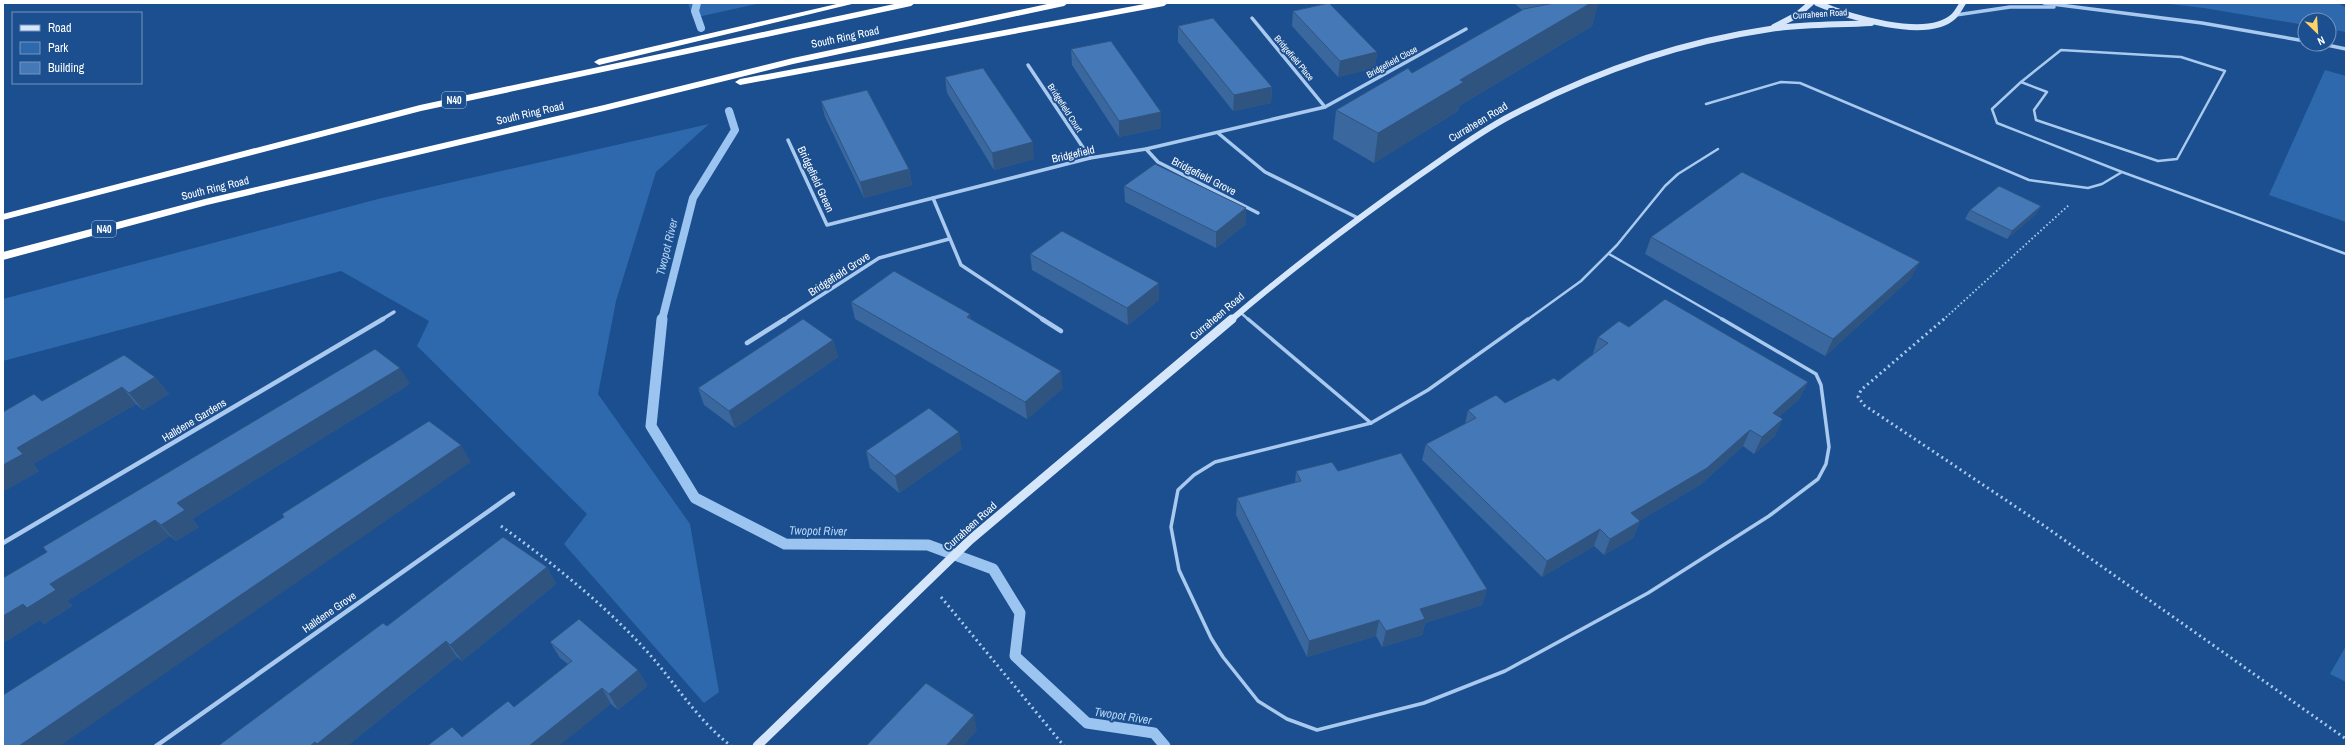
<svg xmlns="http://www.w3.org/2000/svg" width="2349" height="749" font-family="'Archivo Narrow',sans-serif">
<rect width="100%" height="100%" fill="#1b4f8f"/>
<!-- green -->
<g fill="#2e69ad">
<path d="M 688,3 L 761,3 L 693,18 Z"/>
<path d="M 2161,3 L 2338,3 L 2346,8 L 2346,32 L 2329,29 L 2329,20 L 2305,20 L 2305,25 L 2204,8 Z"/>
<path d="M 2325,70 L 2346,76 L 2346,222 L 2269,195 Z"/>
<path d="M 709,124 L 656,172 L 616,301 L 598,394 L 690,524 L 719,692 L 704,703 L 564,544 L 587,514 L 417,346 L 429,321 L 341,271 L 3,361 L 3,299 L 378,199 Z"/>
<path d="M 2346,646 L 2346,682 L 2330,674 Z"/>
</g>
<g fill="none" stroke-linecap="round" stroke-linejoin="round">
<!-- stream-far1 -->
<g stroke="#9cc4f0" stroke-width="8">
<path d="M 697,3 L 695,11 L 701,28"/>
<path d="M 662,320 L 693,198 L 735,130 L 729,111"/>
</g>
<!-- stream -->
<path stroke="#9cc4f0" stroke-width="11" d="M 662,319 L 651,426 L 695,498 L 785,544 L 928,545 L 993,569 L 1020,613 L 1015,656 L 1087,723 L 1154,733 L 1165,746"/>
<!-- path-far1 -->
<path stroke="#a9c9ee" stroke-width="2" stroke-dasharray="1.5 2.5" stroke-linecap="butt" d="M 1943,320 L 2070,204"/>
<!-- path -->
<g stroke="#a9c9ee" stroke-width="3" stroke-dasharray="2 3.5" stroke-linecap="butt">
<path d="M 1944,319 L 1861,390 L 1858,397 L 1864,405 L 2043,525 L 2346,739"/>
<path d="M 501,526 C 551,562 600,601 642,646 C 673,679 695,718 731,746"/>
<path d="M 941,597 L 1064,746"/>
</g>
<!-- lane-far1 -->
<g stroke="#a9c9ee" stroke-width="2.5">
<path d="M 2061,50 L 2181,57 L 2225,71 L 2177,159 L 2158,161 L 2036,120 L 2034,110 L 2047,92 L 2021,82 Z"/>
<path d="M 2021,82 L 1992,109 L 1997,123 L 2122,172 L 2346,254"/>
<path d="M 1706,104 L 1781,82 L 1800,83 L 2029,180 L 2088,188 L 2102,184 L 2122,172"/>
<path d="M 1609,254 L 1724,320"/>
<path d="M 1241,313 L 1249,320"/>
<path d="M 1527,320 L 1581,281 L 1617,245 L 1665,186 L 1678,174 L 1718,149"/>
</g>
<!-- lane -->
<g stroke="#a9c9ee" stroke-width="3.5">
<path d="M 1248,319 L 1371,423"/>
<path d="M 1528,319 L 1428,390 L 1371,423 L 1215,462 L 1194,475 L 1178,490 L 1171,527 L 1179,570 L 1211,638 L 1223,657 L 1258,701 L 1287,719 L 1317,730 L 1424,703 L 1505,671 L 1648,593 L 1769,516 L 1818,479 L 1826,464 L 1829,447 L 1821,385 L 1816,374 L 1722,319"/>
</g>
<!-- street-far1 -->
<g stroke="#a9c9ee" stroke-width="3.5">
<path d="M 2044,3 L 2202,23 L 2305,41"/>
<path d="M 1956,15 L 2010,7 L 2054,7"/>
<path d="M 1252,18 L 1325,107"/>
<path d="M 2322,44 L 2346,49"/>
<path d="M 1028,65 L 1090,158"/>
<path d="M 1218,133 L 1265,172 L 1358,218"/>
<path d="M 788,140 L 827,225 L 1090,158 L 1146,149 L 1325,107 L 1466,29"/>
<path d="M 1146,149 L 1158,162 L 1258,213"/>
<path d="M 933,198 L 961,265 L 1044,320"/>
<path d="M 381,320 L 394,312"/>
<path d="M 783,320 L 879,258 L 949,239"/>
</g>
<!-- street -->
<g stroke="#a9c9ee" stroke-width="4.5">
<path d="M 1042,319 L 1061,331"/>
<path d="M 747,343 L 785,319"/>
<path d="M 3,543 L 383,319"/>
<path d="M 156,746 L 513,494"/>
</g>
<!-- secondary-far1 -->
<g stroke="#d6e6fa" stroke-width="6">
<path d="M 1817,3 C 1846,16 1927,42 1954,16 C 1958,12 1960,7 1963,3"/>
<path d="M 1774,27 L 1797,15 L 1811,3"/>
<path d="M 1231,320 C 1291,269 1354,221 1418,176 C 1449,155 1479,132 1512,115 C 1592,73 1681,42 1770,29 C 1803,24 1838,25 1871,23"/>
</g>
<!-- secondary -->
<path stroke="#d6e6fa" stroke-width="9" d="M 757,746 L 970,540 L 1232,319"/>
<!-- highway -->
<g fill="#fff" fill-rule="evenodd">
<path d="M 841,3 L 856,3 L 599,65 L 594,62 L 599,59 Z"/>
<path d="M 899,3 L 915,3 L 911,6 L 421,111 L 3,220 L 3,214 L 420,105 Z"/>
<path d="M 1052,3 L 1068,3 L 1064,6 L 793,64 L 604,111 L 207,205 L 3,260 L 3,252 L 205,199 L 604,105 L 793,58 Z"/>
<path d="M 1150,3 L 1168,3 L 1164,6 L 740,85 L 735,82 L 740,79 Z"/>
</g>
</g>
<!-- wall -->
<g fill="#3a679d">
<path d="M 1514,3 L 1598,3 L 1592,26 L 1459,106 L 1458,111 L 1374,163 L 1333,139 L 1336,110 L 1412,73 L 1522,10 Z"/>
<path d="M 1293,11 L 1377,52 L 1375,68 L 1338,77 L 1292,26 Z"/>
<path d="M 1178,26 L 1272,87 L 1271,103 L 1233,111 L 1178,42 Z"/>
<path d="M 1071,49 L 1161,112 L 1161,128 L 1119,137 L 1072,65 Z"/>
<path d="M 945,77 L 1034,159 L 994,170 L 947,93 Z"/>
<path d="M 821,101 L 909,169 L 912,185 L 864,198 L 825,117 Z"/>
<path d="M 1124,186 L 1246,224 L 1216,248 L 1125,202 Z"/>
<path d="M 2041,206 L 2036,214 L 2007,239 L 1965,219 L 1970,210 Z"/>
<path d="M 1651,237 L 1911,278 L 1825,356 L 1645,254 Z"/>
<path d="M 1030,254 L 1159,300 L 1128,325 L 1032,270 Z"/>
<path d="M 851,302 L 970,314 L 971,319 L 1063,388 L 1027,419 L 855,319 Z"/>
<path d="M 1629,327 L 1808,382 L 1799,399 L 1779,417 L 1775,436 L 1754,454 L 1743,446 L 1700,485 L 1639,521 L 1640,521 L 1633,538 L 1604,555 L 1594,546 L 1542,577 L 1422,460 L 1426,444 L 1465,424 L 1468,410 L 1505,403 L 1558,381 L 1593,354 L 1593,353 L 1598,337 Z"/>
<path d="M 833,340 L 838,357 L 735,428 L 704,405 L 698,388 Z"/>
<path d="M 155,377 L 169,394 L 143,410 L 136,404 L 33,464 L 39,471 L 6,490 L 3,487 L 3,412 L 42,401 Z"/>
<path d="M 410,384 L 192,519 L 199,527 L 176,541 L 170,536 L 67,601 L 72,606 L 44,624 L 40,620 L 3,643 L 3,578 L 47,552 Z"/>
<path d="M 962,449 L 899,493 L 870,468 L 866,451 Z"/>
<path d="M 1296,471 L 1338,471 L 1487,589 L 1482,605 L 1425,623 L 1422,635 L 1382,647 L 1376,636 L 1307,657 L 1236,515 L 1237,498 L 1295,483 Z"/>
<path d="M 547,567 L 556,584 L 462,661 L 457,657 L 347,746 L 218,746 L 387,626 Z"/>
<path d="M 550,642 L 638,670 L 647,686 L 618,710 L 611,704 L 514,707 L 568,664 L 560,658 Z"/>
</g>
<!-- shaded-wall -->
<g fill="#305480">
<path d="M 1548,3 L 1598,3 L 1592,26 L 1459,106 L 1458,111 L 1374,163 L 1378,133 L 1460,80 L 1542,29 Z"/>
<path d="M 1377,52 L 1375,68 L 1338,77 L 1340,61 Z"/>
<path d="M 1272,87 L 1271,103 L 1233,111 L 1234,95 Z"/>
<path d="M 1161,112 L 1161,128 L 1119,137 L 1119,121 Z"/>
<path d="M 1033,142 L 1034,159 L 994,170 L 992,153 Z"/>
<path d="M 909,169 L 912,185 L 864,198 L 860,182 Z"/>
<path d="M 2041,206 L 2036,214 L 2007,239 L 2012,231 Z"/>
<path d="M 1246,208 L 1246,224 L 1216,248 L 1216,232 Z"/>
<path d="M 1920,262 L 1911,278 L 1825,356 L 1833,339 Z"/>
<path d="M 1159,283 L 1159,300 L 1128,325 L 1127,308 Z"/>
<path d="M 970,314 L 973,331 L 967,317 Z"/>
<path d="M 833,340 L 838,357 L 735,428 L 729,411 Z"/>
<path d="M 400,368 L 410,384 L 192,519 L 199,527 L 176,541 L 161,525 L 177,503 Z"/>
<path d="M 1061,371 L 1063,388 L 1027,419 L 1025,402 Z"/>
<path d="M 155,377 L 169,394 L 143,410 L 129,393 Z"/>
<path d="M 1808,382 L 1799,399 L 1765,430 L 1773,413 Z"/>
<path d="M 122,387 L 136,404 L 33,464 L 39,471 L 6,490 L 3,487 L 3,465 L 17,448 Z"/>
<path d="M 1783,419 L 1775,436 L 1754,454 L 1762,437 Z"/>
<path d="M 1750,430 L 1743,446 L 1700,485 L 1624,530 L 1631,513 Z"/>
<path d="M 959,432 L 962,449 L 899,493 L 895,476 Z"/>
<path d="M 461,445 L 471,462 L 60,746 L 19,746 Z"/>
<path d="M 155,520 L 170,536 L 67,601 L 72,606 L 44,624 L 40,620 L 3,643 L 3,616 L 23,604 L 50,584 Z"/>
<path d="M 1640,521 L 1633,538 L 1604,555 L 1610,539 Z"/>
<path d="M 1600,529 L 1594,546 L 1542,577 L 1547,561 Z"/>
<path d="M 547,567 L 556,584 L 462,661 L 450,645 Z"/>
<path d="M 1487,589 L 1482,605 L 1425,623 L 1422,635 L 1382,647 L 1386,631 L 1420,609 Z"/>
<path d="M 1379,620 L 1376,636 L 1307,657 L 1309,641 Z"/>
<path d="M 446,641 L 457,657 L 347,746 L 319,746 L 317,744 Z"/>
<path d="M 638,670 L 647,686 L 618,710 L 609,694 Z"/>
<path d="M 602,688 L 611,704 L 559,746 L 529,746 Z"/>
<path d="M 974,715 L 977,730 L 964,746 L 946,746 Z"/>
<path d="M 315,742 L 319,746 L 310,746 Z"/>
</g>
<!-- building -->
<g fill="#4478b7" stroke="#305480">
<path d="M 1329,3 L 1377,52 L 1340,61 L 1293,11 Z"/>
<path d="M 1554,3 L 1591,3 L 1460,80 L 1464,82 L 1378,133 L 1336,110 L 1408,68 L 1412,73 L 1524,9 Z"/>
<path d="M 1213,18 L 1272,87 L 1234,95 L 1178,26 Z"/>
<path d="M 1111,41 L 1161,112 L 1119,121 L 1071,49 Z"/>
<path d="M 983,68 L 1033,142 L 992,153 L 945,77 Z"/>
<path d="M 867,90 L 909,169 L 860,182 L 821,101 Z"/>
<path d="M 1155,164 L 1246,208 L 1216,232 L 1124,186 Z"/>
<path d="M 1742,172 L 1920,262 L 1833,339 L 1651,237 Z"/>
<path d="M 1999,186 L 2041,206 L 2012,231 L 1970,210 Z"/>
<path d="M 1062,231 L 1159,283 L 1127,308 L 1030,254 Z"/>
<path d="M 894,271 L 970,314 L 967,317 L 1061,371 L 1025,402 L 851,302 Z"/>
<path d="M 1665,299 L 1808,382 L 1773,413 L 1783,419 L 1762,437 L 1750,430 L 1707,468 L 1631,513 L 1640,521 L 1610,539 L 1600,529 L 1547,561 L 1426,444 L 1476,418 L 1468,410 L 1496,395 L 1505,403 L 1554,378 L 1558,381 L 1608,343 L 1598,337 L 1619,321 L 1629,327 Z"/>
<path d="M 803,319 L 833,340 L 729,411 L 698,388 Z"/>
<path d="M 375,349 L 400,368 L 177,503 L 185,510 L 161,525 L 155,520 L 50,584 L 56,590 L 27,608 L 23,604 L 3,616 L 3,578 L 47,552 L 43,547 Z"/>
<path d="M 124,355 L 155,377 L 129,393 L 122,387 L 17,448 L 23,454 L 3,465 L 3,412 L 34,394 L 42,401 Z"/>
<path d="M 929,408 L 959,432 L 895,476 L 866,451 Z"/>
<path d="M 429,421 L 461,445 L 19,746 L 3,746 L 3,695 L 284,517 L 282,514 Z"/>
<path d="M 1401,453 L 1487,589 L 1420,609 L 1425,619 L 1386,631 L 1379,620 L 1309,641 L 1237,498 L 1301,481 L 1296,471 L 1332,462 L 1338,471 Z"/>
<path d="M 503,537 L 547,567 L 450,645 L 446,641 L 317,744 L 315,742 L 310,746 L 218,746 L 383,623 L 387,626 Z"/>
<path d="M 579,619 L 638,670 L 609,694 L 602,688 L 529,746 L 427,746 L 452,727 L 462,737 L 508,701 L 514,707 L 572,661 L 550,642 Z"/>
<path d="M 926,683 L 974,715 L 946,746 L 866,746 Z"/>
</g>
<g text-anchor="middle" stroke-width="4" stroke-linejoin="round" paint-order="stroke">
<!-- far-street labels -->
<g font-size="9" fill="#fff" stroke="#1b4f8f">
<text transform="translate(1820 14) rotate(-4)" y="3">Curraheen Road</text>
<text transform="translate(1294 58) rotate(50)" y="3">Bridgefield Place</text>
<text transform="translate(1392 62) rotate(-29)" y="3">Bridgefield Close</text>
<text transform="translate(1065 108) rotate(57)" y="3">Bridgefield Court</text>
</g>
<!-- shield labels -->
<g fill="#1b4f8f" stroke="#bbcadd" stroke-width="1">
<rect x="442" y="92" width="24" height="16" rx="3"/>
<rect x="92" y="221" width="24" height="16" rx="3"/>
</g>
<g font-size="10" font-weight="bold" fill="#fff">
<text x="454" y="104">N40</text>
<text x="104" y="233">N40</text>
</g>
<!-- street labels -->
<g font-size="11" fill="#fff" stroke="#1b4f8f">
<text transform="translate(845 37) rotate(-12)" y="4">South Ring Road</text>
<text transform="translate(530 113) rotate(-13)" y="4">South Ring Road</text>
<text transform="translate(1478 122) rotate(-31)" y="4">Curraheen Road</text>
<text transform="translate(1073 154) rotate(-13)" y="4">Bridgefield</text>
<text transform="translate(1204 176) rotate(27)" y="4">Bridgefield Grove</text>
<text transform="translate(816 179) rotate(65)" y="4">Bridgefield Green</text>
<text transform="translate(215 188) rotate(-14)" y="4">South Ring Road</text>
<text transform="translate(839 274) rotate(-33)" y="4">Bridgefield Grove</text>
<text transform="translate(1217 316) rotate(-40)" y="4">Curraheen Road</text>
<text transform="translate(194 420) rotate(-31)" y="4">Halldene Gardens</text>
<text transform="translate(970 526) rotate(-42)" y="4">Curraheen Road</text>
<text transform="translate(329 612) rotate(-35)" y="4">Halldene Grove</text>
</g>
<!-- water labels -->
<g font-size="12" font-style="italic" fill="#b5d3f5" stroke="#1b4f8f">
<text transform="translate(667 247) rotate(-76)" y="4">Twopot River</text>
<text transform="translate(818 531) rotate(1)" y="4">Twopot River</text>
<text transform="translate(1123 716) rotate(9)" y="4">Twopot River</text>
</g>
</g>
<!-- border -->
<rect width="2349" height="749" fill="none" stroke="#ffffff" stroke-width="8"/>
<!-- legend -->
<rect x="12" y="12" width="130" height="72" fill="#1b4f8f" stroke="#7695bc"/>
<rect x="20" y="25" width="20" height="6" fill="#d6e6fa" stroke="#7695bc"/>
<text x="48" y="32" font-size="12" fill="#ffffff">Road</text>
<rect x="20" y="42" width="20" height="12" fill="#2e69ad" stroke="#7695bc"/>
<text x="48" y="52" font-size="12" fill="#ffffff">Park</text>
<rect x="20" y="62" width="20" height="12" fill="#4478b7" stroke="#7695bc"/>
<text x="48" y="72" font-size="12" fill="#ffffff">Building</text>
<!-- north arrow -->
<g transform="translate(2317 32) rotate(155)"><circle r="19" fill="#1b4f8f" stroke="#7695bc"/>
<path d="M0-3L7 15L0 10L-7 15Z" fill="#ffd166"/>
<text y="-6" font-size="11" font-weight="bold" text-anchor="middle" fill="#ffffff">N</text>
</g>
</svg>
